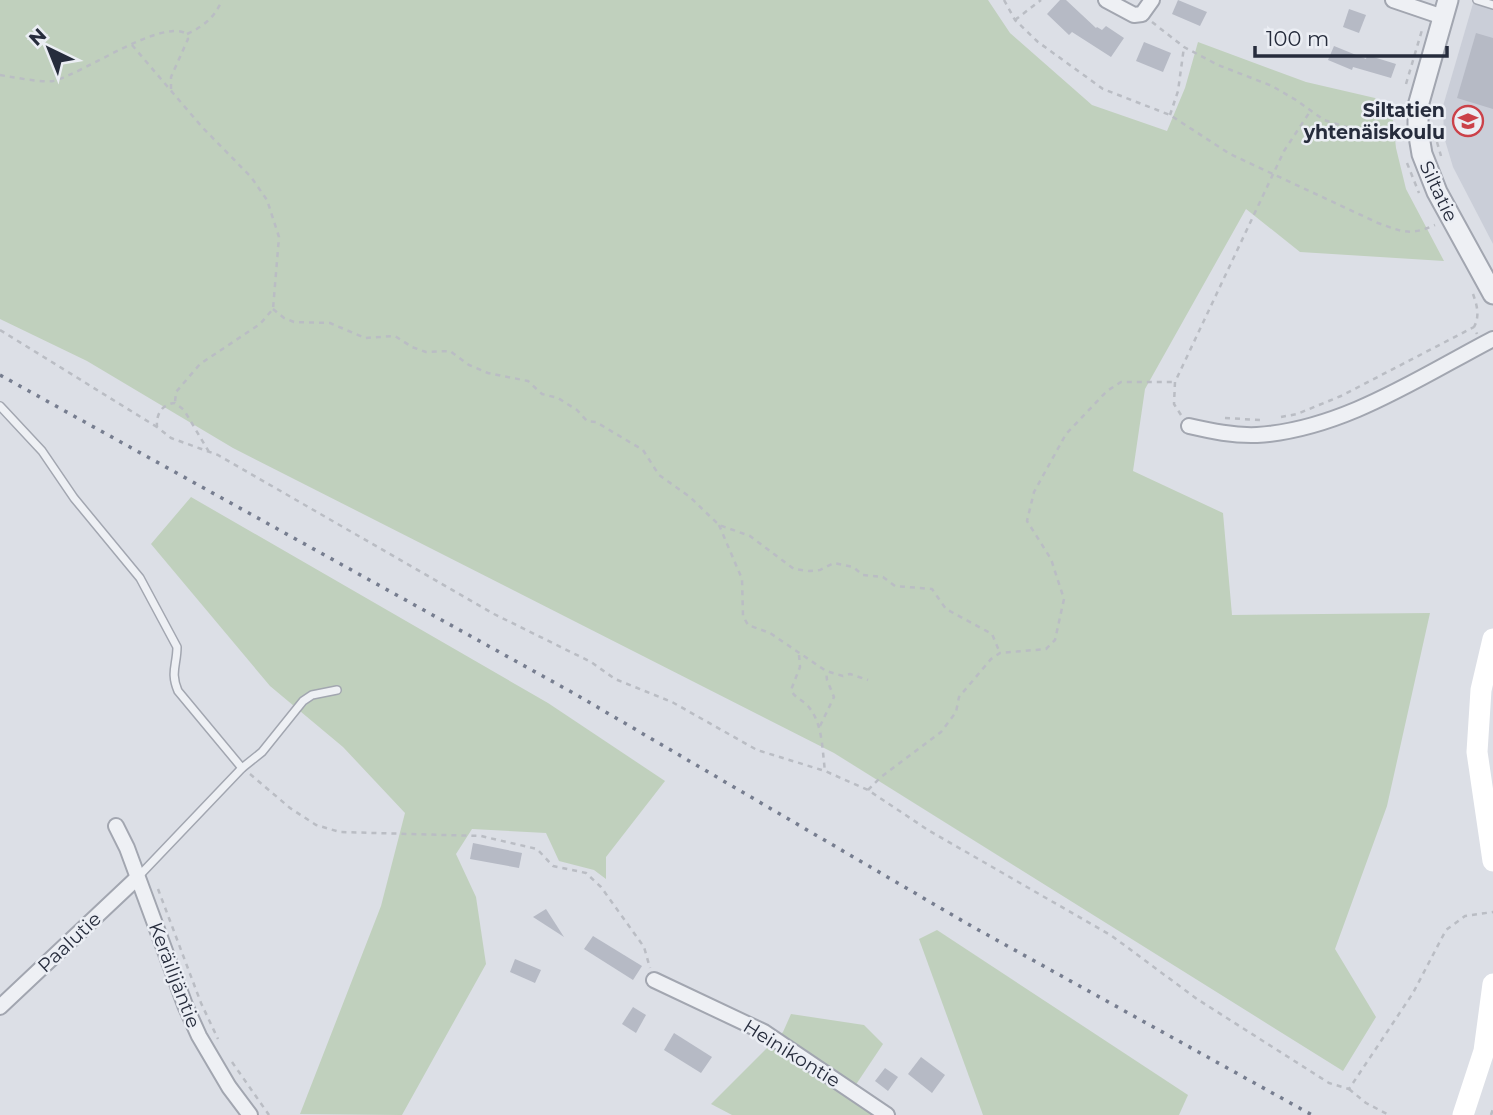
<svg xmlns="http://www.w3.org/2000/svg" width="1493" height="1115" font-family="Montserrat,sans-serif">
<rect width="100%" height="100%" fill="#dcdfe6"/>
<!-- built -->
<path fill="#caced8" d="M 1474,0 L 1493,0 L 1493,244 L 1453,167 L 1444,137 L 1443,106 Z"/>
<!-- green -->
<g fill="#c0d0bd">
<path d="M 0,0 L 988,0 L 1010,33 L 1092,105 L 1167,131 L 1185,88 L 1198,42 L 1306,82 L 1375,98 L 1393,120 L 1396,148 L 1406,189 L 1444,261 L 1300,252 L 1246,209 L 1145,389 L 1133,471 L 1223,513 L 1232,615 L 1430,613 L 1387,806 L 1335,949 L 1376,1017 L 1343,1071 L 834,753 L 233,448 L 87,361 L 0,319 Z"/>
<path d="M 191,497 L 548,703 L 665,781 L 606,857 L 606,879 L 594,870 L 559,861 L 546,833 L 472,829 L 456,854 L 476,897 L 486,964 L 402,1115 L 300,1114 L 381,906 L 405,813 L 343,747 L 270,686 L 151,544 Z"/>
<path d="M 937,930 L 1188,1095 L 1179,1115 L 983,1115 L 919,939 Z"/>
<path d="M 791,1014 L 864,1025 L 883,1044 L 849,1095 L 876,1115 L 732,1115 L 711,1104 L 783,1032 Z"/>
</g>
<!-- building -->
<g fill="#b6bac5">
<path d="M 1060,0 L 1066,0 L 1096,28 L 1097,27 L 1102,30 L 1106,26 L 1124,38 L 1111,57 L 1072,32 L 1069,35 L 1047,14 Z"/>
<path d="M 1178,0 L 1207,12 L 1200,26 L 1172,14 Z"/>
<path d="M 1349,9 L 1366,15 L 1359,33 L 1343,27 Z"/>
<path d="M 1476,33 L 1493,38 L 1493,109 L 1457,98 Z"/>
<path d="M 1144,42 L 1171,53 L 1163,72 L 1136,61 Z"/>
<path d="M 1334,46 L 1366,59 L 1367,55 L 1396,64 L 1391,78 L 1353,67 L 1352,70 L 1328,60 Z"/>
<path d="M 473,843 L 522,853 L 519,868 L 470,859 Z"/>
<path d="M 546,909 L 564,937 L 533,917 Z"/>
<path d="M 593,936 L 642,966 L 633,980 L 584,949 Z"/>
<path d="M 515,959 L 541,970 L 535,983 L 510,972 Z"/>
<path d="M 633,1007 L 646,1015 L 636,1033 L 622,1024 Z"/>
<path d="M 674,1033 L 712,1057 L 701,1073 L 664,1050 Z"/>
<path d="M 921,1057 L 945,1075 L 932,1093 L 908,1074 Z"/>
<path d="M 885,1068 L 898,1077 L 888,1091 L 875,1081 Z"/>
</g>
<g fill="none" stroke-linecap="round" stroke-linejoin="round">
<!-- service casing -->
<g stroke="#a2a6b0" stroke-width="10">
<g id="service">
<path d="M 1477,0 L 1493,5"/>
<path d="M 0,406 L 42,451 L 74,498 L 140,578 L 177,647 C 177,665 170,672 178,691 L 242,768"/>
<path d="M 137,878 L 242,768 L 262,752 L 303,701 L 312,695 L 337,690"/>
</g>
</g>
<!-- minor casing -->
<g stroke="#a2a6b0" stroke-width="18">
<g id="minor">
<path d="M 1106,0 L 1134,15 L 1142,14 L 1152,0"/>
<path d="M 1393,0 L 1443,17"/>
<path d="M 1189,426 C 1211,431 1234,436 1257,435 C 1342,430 1420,377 1493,339"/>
<path d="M 116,826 L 127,848 L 185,1005 L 199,1036 L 229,1087 L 250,1115"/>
<path d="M 654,980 L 764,1032 L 887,1115"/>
<path d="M 0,1007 L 137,878"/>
</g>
</g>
<!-- tertiary casing -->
<g stroke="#a2a6b0" stroke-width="23">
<path id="tertiary" d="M 1448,0 L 1418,106 L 1418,130 L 1422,154 L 1437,192 L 1493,294"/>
</g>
<!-- path -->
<g stroke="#babdc4" stroke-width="2.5" stroke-dasharray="5 5" stroke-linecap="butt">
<path d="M 1004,0 L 1015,20 L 1038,42 L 1103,89 L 1170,115 L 1230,154 L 1378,223 C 1403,232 1410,236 1435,225"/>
<path d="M 1015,20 L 1041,0"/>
<path d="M 1152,22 L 1184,47 L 1218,65 L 1272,86 L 1296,100 L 1324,120 L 1382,138 L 1402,138"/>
<path d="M 187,34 C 204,26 215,17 222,0"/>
<path d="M 132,45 L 202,127 L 251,177 L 267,200 L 279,237 L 273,309 L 260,324 L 200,364 L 176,392 L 175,402"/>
<path d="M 0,75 C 11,77 44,83 53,81 C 85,73 161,18 187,34"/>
<path d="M 1406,84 L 1422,30"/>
<path d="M 171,89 L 171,77 L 188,39 L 187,34"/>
<path d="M 1170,115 L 1178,91 L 1184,47"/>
<path d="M 1437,142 L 1441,156"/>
<path d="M 1407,163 L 1419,193"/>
<path d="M 1473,294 C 1477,305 1480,316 1474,327 L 1477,334"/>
<path d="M 273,309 L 284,318 L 294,322 L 330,323 L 365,338 L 395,336 L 412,347 L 426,352 L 450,351 L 469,365 L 488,373 L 528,381 L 542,394 L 558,398 L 577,410 L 587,421 L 596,422 L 643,450 L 659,475 L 690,497 L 719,525 L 750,536 L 794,569 L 809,571 L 820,570 L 834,563 L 853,567 L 863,575 L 883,577 L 895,586 L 932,589 L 946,609 L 992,634 L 1000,653"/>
<path d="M 0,330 L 157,427"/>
<path d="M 1181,415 L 1174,404 L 1175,382 L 1284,151 L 1311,110"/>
<path d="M 1281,417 L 1297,414 L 1341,396 L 1474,327"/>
<path d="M 1225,418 L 1260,420"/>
<path d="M 209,452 L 184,410 L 175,403 C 162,404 156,414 157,427 L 171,438 L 218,455 L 494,614 L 591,662 L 615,679 L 672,702 L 757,750 L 825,771 L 868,790 L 928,830 L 1112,936 L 1197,999 L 1329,1083 L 1349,1089 L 1413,993 L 1446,930 L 1465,916 L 1493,912"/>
<path d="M 719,525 L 742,579 L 743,616 L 748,625 L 770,633 L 826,671 L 843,676 L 850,674 L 868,680"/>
<path d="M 799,655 L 800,667 L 791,690 C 795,698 801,699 807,705 C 823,722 822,749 825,771"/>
<path d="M 820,726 L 834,697 L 827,680 L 826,671"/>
<path d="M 250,774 L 290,808 L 316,825 L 340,832 L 481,836 L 537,849 L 553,866 L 586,873 L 601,887 L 644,947 L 650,968"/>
<path d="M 868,790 L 881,777 L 941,732 L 956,712 L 959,697 L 991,659 L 1000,653 L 1046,649 L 1055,640 L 1064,599 L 1051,559 L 1027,521 L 1034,492 L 1066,434 L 1107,391 L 1121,382 L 1175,382"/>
<path d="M 158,889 L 201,1003 L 218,1039"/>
<path d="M 232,1062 L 269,1115"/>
<path d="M 1349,1089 L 1366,1103 L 1389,1115"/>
<path d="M 1491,1115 L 1493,1109"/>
</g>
<!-- service -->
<use href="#service" stroke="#eef0f4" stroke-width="7"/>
<!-- minor -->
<use href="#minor" stroke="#eef0f4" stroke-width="14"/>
<!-- tertiary -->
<use href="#tertiary" stroke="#eef0f4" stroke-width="19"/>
<!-- secondary -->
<g stroke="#fff" stroke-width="21">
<path d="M 1493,639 L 1481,690 L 1477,752 L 1493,861"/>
<path d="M 1463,1115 L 1484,1051 L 1493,984"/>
</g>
<!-- rail -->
<path stroke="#767d8f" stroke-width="3.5" stroke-dasharray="3.5 7" stroke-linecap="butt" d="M 0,375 L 575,694 L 966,923 L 1312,1115"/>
</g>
<!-- icons -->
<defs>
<g id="school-ring" transform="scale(1.575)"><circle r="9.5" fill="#ebeef4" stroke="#cb4149" stroke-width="1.5"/><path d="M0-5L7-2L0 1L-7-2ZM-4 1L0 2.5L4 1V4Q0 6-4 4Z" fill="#cb4149"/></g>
</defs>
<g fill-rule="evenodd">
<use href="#school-ring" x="1468" y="121"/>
</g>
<g text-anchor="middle" stroke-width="5" stroke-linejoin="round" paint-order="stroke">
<!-- poi labels -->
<g font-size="19" font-weight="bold" fill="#262c3c" stroke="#ebeef4" text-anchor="end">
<text x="1445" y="117">Siltatien<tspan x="1445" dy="22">yhtenäiskoulu</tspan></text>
</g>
<!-- street labels -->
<g font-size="19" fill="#262c3c" stroke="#ebeef4">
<text transform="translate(1439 191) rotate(65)" y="7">Siltatie</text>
<text transform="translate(69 942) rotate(-43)" y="7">Paalutie</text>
<text transform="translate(175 975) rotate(69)" y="7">Keräilijäntie</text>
<text transform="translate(792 1053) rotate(32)" y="7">Heinikontie</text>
</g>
</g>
<!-- north arrow -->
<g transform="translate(49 49) rotate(317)" stroke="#ebeef4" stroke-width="5" paint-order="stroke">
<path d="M0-5L12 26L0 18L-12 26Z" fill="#262c3c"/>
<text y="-10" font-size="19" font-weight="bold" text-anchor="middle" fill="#262c3c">N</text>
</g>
<!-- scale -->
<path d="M1255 46v10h192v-10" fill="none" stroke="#262c3c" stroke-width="3.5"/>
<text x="1266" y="46" font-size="21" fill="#262c3c" stroke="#ebeef4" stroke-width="5" paint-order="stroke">100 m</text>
</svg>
